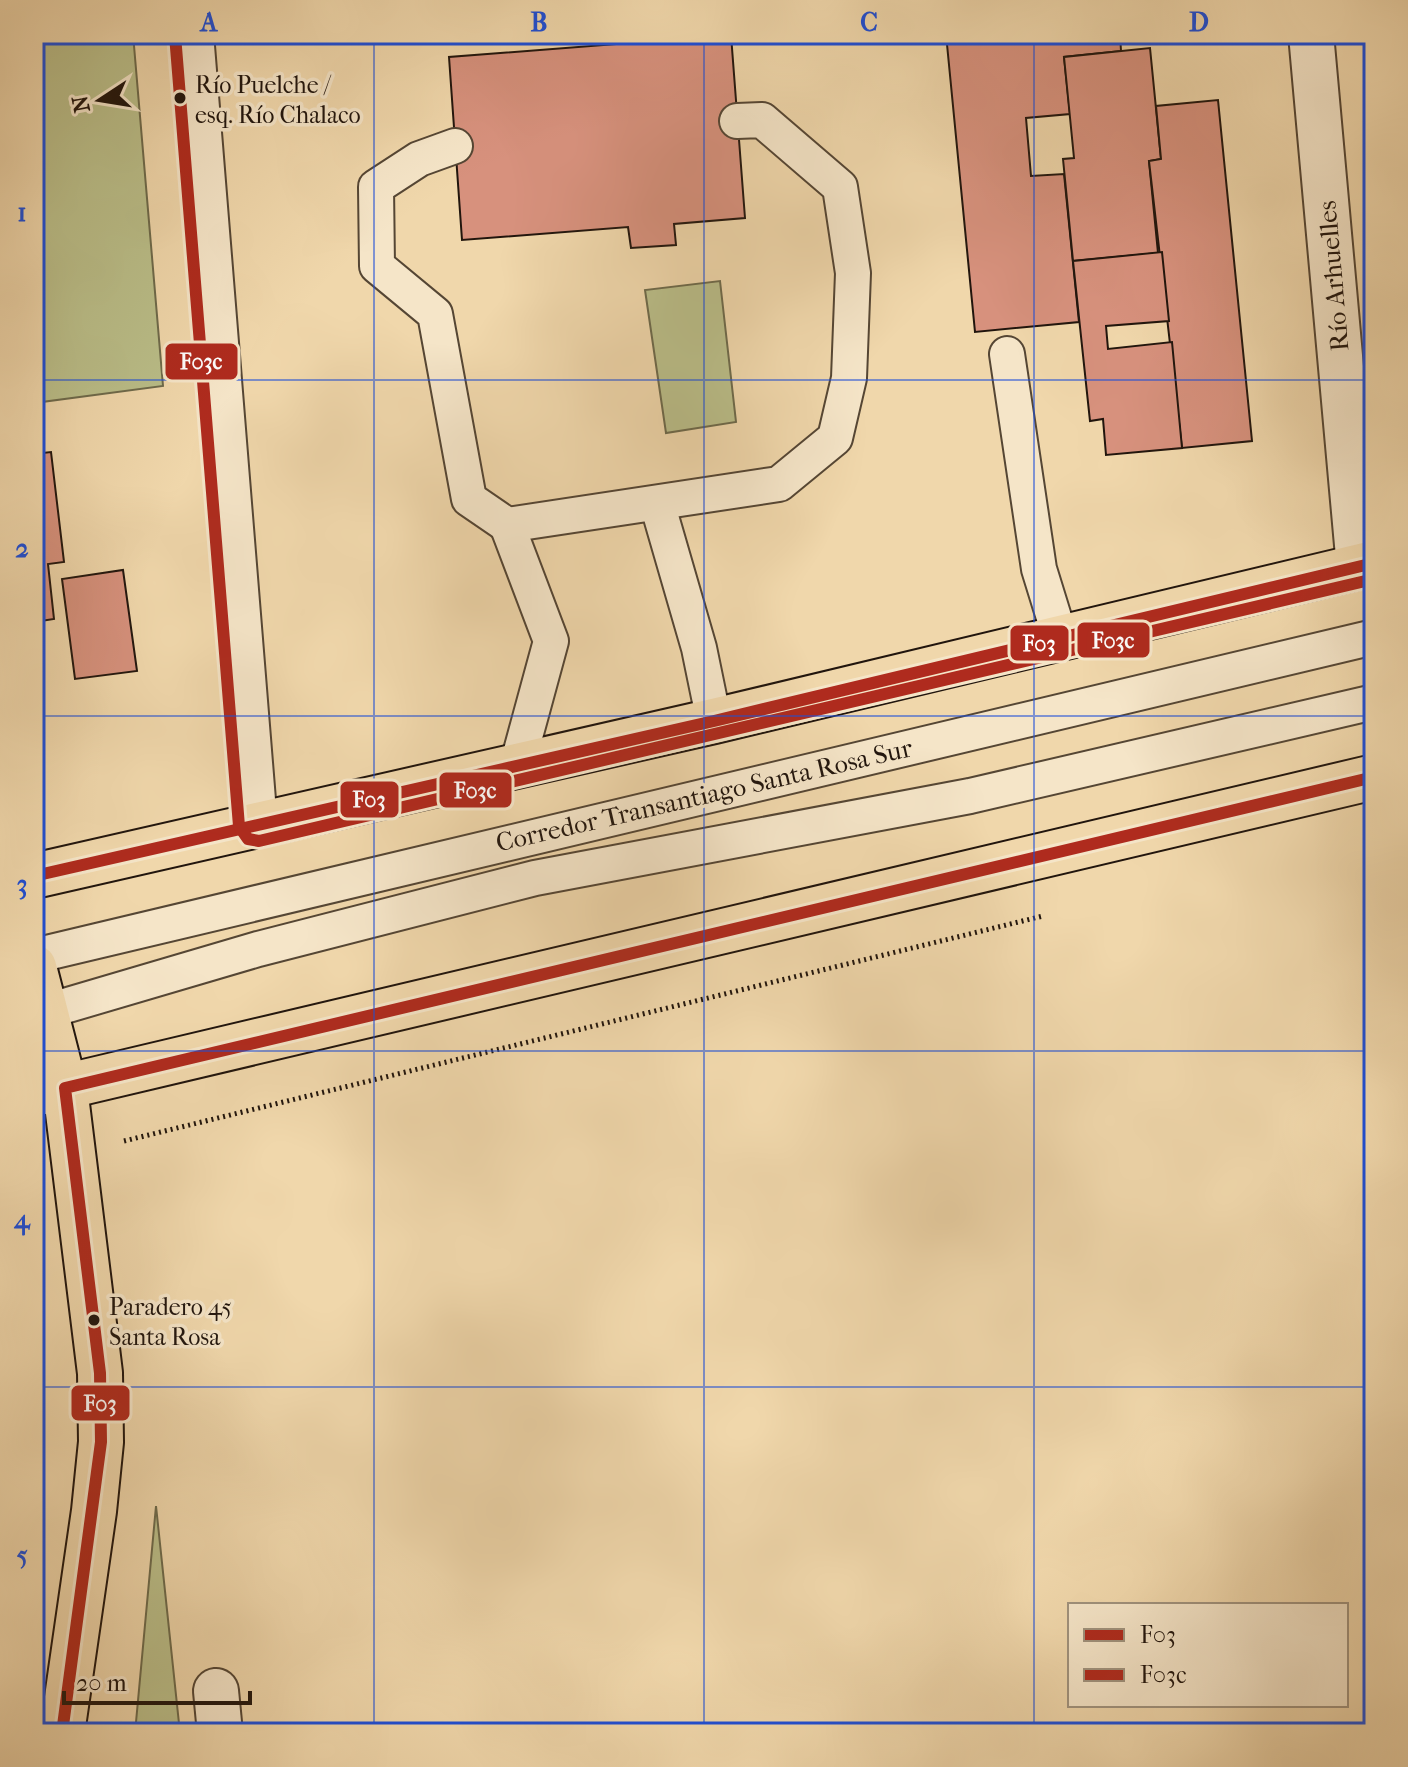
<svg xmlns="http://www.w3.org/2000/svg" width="1408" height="1767" font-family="'IM FELL French Canon',serif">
<rect width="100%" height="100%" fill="#f0d7ab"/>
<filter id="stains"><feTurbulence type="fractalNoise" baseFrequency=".0025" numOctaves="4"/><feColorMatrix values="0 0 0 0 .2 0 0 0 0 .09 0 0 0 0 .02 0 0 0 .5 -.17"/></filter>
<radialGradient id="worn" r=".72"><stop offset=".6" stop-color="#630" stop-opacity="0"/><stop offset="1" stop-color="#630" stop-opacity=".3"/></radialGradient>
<!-- green -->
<g fill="#babe89" stroke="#6e6a4b" stroke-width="2">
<path d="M 34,34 L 133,34 L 163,386 L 34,403 Z"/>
<path d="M 720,281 L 736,422 L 666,433 L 645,290 Z"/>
<path d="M 156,1506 L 180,1733 L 135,1733 Z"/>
</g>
<!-- building -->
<g fill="#d7917d" stroke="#21150d" stroke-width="2">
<path d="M 946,34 L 1120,34 L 1121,51 L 1064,57 L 1070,114 L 1026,118 L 1031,176 L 1064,174 L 1079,322 L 975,332 Z"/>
<path d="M 731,35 L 745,218 L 674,224 L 676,245 L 631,248 L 628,227 L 462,240 L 449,57 Z"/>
<path d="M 1150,48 L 1161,159 L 1149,161 L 1158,253 L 1073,261 L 1063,159 L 1074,158 L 1064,57 Z"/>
<path d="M 1218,100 L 1252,441 L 1182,448 L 1149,161 L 1161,159 L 1156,106 Z"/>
<path d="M 1162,252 L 1169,321 L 1106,326 L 1108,349 L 1172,342 L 1182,448 L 1106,455 L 1103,419 L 1090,421 L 1073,261 Z"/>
<path d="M 51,452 L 64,562 L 48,564 L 54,619 L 34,622 L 34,454 Z"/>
<path d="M 123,570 L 137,671 L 75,679 L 62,579 Z"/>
</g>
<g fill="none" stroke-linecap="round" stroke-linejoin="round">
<!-- service casing -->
<g stroke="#554634" stroke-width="38">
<g id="service">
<path d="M 455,146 L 419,159 L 376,187 L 377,266 L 435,314 L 469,499 L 507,525 L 779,484 L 835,438 L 849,378 L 853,273 L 840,187 L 762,120 L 737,121"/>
<path d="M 1007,354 L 1039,569 L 1060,637"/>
<path d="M 657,503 L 699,648 L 714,721"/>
<path d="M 507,525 L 551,641 L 517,766"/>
<path d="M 34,956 L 1374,637"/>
<path d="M 34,1015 L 258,949 L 535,878 L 970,796 L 1374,702"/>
</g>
</g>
<!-- minor casing -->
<g stroke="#554634" stroke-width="48">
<g id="minor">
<path d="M 191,34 L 255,825"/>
<path d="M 1311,34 L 1359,567"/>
<path d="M 216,1691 L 220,1733"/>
</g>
</g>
<!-- primary casing -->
<g stroke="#21150d" stroke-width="48">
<g id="primary">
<path d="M 34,876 L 714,721 L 1374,563"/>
<path d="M 34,967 L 65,1088 L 100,1373 L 101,1442 L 94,1511 L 62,1733"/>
<path d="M 34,1094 L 1374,777"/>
</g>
</g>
<!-- path -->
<path stroke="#21150d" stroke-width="5" stroke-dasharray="2 4" stroke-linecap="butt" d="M 124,1141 L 1043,916"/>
<!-- service -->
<use href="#service" stroke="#f5e5c8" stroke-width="34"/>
<!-- minor -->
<use href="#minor" stroke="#f5e5c8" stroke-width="44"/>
<!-- primary -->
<use href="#primary" stroke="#f0d7ab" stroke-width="44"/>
<!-- bus-1 casing -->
<g stroke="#f5e5c8" stroke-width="18">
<g id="bus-1">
<path d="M 34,876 L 714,721 L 1374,563"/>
<path d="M 62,1733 L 101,1442 L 100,1373 L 65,1088 L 1374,777"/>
</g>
</g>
<!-- bus-2 casing -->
<g stroke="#f5e5c8" stroke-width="18">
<path id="bus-2" d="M 175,35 L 239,826 L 248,839 L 259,841 L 1374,579"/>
</g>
<!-- bus-1 -->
<use href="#bus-1" stroke="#af2b1e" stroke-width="12"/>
<!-- bus-2 -->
<use href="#bus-2" stroke="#af2b1e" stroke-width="12"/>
</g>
<!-- grid -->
<path fill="none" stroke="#1d4ed8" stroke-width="2" stroke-opacity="0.55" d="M 374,34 L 374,1733M 704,34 L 704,1733M 1034,34 L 1034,1733M 34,380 L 1374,380M 34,716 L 1374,716M 34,1051 L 1374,1051M 34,1387 L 1374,1387"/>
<!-- markers -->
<g fill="#21150d" stroke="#f5e5c8" stroke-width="3">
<circle cx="180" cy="98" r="7"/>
<circle cx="94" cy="1320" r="7"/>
</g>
<g text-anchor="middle" stroke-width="7" stroke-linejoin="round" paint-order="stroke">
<!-- bus labels -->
<g font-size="24" fill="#21150d" stroke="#f5e5c8" text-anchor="start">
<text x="195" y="93">Río Puelche /<tspan x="195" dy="30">esq. Río Chalaco</tspan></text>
<text x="109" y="1315">Paradero 45<tspan x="109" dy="30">Santa Rosa</tspan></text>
</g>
<!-- street labels -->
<g font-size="26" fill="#21150d" stroke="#f5e5c8">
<text transform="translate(1333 276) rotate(-95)" y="9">Río Arhuelles</text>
<text transform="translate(704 795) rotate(-13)" y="9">Corredor Transantiago Santa Rosa Sur</text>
</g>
</g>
<g stroke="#f5e5c8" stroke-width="3">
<rect x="164" y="342" width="75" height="39" rx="8" fill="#af2b1e"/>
<rect x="1076" y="621" width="75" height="38" rx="8" fill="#af2b1e"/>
<rect x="1009" y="624" width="61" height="38" rx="8" fill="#af2b1e"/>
<rect x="438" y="771" width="75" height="38" rx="8" fill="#af2b1e"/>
<rect x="339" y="780" width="61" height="39" rx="8" fill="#af2b1e"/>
<rect x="70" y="1384" width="61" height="38" rx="8" fill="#af2b1e"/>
</g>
<g font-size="22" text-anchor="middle" font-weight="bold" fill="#fff">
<text x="201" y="369">F03c</text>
<text x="1113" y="648">F03c</text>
<text x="1039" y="651">F03</text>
<text x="475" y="798">F03c</text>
<text x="369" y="807">F03</text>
<text x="100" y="1411">F03</text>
</g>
<!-- margin -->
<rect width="1408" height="1767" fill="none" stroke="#f0d7ab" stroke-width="88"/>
<!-- legend -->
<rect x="1068" y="1603" width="280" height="104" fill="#f5e5c8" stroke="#a0927d" stroke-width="2"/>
<rect x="1084" y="1629" width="40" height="12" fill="#af2b1e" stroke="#a0927d" stroke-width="2"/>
<text x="1140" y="1643" font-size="24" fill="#21150d">F03</text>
<rect x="1084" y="1669" width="40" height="12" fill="#af2b1e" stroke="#a0927d" stroke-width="2"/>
<text x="1140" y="1683" font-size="24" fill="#21150d">F03c</text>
<!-- north arrow -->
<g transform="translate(100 100) rotate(258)" stroke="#f5e5c8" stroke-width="6" paint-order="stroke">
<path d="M0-6L14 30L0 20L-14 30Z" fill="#21150d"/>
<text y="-12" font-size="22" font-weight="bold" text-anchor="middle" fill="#21150d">N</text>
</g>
<!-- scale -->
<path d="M64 1691v12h186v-12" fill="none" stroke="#21150d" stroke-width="4"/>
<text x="76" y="1691" font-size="24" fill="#21150d" stroke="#f5e5c8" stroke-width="6" paint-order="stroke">20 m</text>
<rect x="44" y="44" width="1320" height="1679" fill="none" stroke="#1d4ed8" stroke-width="3"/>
<g font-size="26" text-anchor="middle" font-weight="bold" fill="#1d4ed8">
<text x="209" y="31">A</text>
<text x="539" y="31">B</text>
<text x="869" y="31">C</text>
<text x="1199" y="31">D</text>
<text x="22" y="221">1</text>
<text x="22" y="557">2</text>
<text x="22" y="893">3</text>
<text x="22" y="1228">4</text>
<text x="22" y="1564">5</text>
</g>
<rect width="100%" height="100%" filter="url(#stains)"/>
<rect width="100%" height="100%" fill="url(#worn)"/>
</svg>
